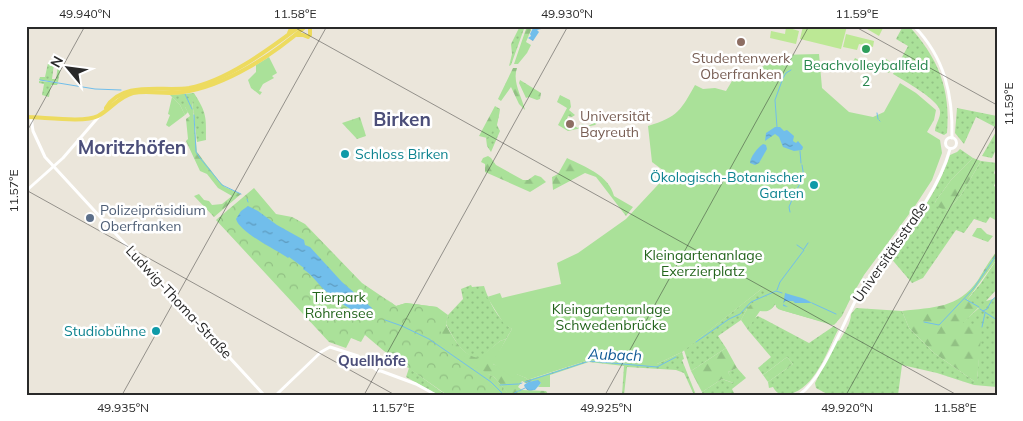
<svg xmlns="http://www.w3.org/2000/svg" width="1023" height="421" font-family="Mulish,sans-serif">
<defs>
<pattern id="grass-dots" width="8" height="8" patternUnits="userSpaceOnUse" patternTransform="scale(1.25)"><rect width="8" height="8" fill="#aae199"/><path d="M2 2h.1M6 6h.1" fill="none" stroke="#92c184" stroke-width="1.8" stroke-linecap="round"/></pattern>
<pattern id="forest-firs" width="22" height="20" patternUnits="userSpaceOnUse" patternTransform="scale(1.25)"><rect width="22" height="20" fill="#aae199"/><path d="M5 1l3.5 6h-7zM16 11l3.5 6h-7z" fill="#92c184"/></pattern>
<pattern id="park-crowns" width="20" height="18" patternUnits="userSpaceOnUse" patternTransform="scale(1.25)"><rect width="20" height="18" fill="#aae199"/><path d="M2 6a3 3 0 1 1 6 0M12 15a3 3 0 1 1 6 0" fill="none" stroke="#92c184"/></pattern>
<pattern id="water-ripples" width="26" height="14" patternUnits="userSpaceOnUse" patternTransform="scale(1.25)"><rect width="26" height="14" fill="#71beeb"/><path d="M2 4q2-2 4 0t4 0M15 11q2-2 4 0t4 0" fill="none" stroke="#5d9abe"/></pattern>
</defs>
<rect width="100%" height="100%" fill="#ebe6db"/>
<!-- grass -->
<g fill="url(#grass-dots)">
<path d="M 520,26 L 525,26 L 511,65 L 509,66 L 512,54 L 511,44 Z"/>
<path d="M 903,26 L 909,26 C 938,58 951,89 947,133 L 944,135 L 935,131 C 935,124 941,118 940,111 C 939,100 903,80 893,74 L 908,46 L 896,39 Z"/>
<path d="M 855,58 L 873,68 L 871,72 L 853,62 Z"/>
<path d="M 886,59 L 894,64 L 889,73 L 880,68 Z"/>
<path d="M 48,63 L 54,64 L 52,79 L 56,79 L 58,65 L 61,66 L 58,82 L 39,80 L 40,77 L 45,77 Z"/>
<path d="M 39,81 L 58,83 L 57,85 L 51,85 L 49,97 L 42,95 L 44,84 L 39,83 Z"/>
<path d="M 194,93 C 207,114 206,116 206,140 L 197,142 L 192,100 L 185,107 L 188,112 L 185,115 L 180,105 L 170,95 Z"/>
<path d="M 957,108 L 997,116 L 997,128 L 976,117 L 964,144 L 955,133 Z"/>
<path d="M 499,115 L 497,125 L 500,131 L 491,152 L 487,146 L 486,138 Z"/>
<path d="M 997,130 L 997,147 L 992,158 L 982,156 Z"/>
<path d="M 960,149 L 973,158 L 951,180 L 935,202 L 947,211 L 961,195 L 981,161 L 997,163 L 994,173 L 997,177 L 994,186 L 997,188 L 997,221 L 990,217 L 986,223 L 974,219 L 964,233 L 956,230 L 923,278 L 912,283 L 889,256 C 913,224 937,194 950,155 L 957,152 Z"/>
<path d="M 997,259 L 997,289 L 986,301 L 993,299 L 997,295 L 997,387 L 974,385 L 937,373 L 902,365 L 898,395 L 829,395 L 816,388 L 815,383 L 837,340 L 839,341 C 844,334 851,323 851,314 L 856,308 L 902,311 L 909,328 L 934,353 L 974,381 L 977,381 L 979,354 L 971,325 L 962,323 L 979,308 L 967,300 L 981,283 Z"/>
<path d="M 471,285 L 472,287 L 484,286 C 489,302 498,320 512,329 L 506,339 L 500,341 L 479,359 C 463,357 453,337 446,324 L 448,315 L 463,299 L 461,289 Z"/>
<path d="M 857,285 L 842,316 L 834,325 L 781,310 L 776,307 L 776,303 L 747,309 L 741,320 L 718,336 L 726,348 L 691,371 L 684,350 L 764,287 Z"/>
<path d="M 758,316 L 809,343 L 834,326 L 838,330 C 827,351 815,389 789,394 C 780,395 777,394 773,387 L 769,388 L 768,382 L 793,364 L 787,357 L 763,375 L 758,368 L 771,357 L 748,330 L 753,319 Z"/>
<path d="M 682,352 L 684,359 L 682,360 L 696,395 L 694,395 L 684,373 L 676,370 L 627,367 L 624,395 L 622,395 L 624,366 L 589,362 L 550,375 L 550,373 L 589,360 L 627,364 L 657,364 Z"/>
<path d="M 409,368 L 442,392 L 447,395 L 438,395 L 406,377 Z"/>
<path d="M 737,368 L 746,378 L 732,389 L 735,395 L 703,395 L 702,392 L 722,379 L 733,383 L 728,372 Z"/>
</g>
<!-- forest -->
<g fill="url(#forest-firs)">
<path d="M 527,26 L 530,27 L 531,30 L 526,42 L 531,45 L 527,53 L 518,64 L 514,64 Z"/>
<path d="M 513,68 L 517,68 C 512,82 522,97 525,110 L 519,104 L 511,87 L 501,101 L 498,99 Z"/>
<path d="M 520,80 L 541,93 L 540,99 L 537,100 L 529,97 L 526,98 L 519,83 Z"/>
<path d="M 560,95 L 570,100 L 571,107 L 569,110 L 575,115 L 572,117 L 568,116 L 566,122 L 578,128 L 582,124 L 588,126 L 594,123 L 598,114 L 598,122 L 595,125 L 568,131 L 558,125 L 567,108 L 557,102 Z"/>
<path d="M 189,98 L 192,100 L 197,152 L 219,181 L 225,187 L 241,194 L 214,217 L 194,196 L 199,194 L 204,200 L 209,201 L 212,205 L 222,204 L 232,196 L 218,188 L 207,174 L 200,171 L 186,141 L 188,139 L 186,119 L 190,116 L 185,107 L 184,101 Z"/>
<path d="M 495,106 L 500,109 C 499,120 494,131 487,138 L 479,136 Z"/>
<path d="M 488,156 L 491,158 L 496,165 L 523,180 L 528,180 L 535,175 L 541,177 L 546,182 L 530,192 L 485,172 L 485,164 L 481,162 L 483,158 Z"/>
<path d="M 567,158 C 585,167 609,175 614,196 L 633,207 L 626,216 L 596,177 L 585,173 L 553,190 L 552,177 L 558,174 Z"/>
<path d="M 973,158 L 981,161 L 961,195 L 947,211 L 938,207 L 935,202 L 951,180 Z"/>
<path d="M 977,228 L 981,228 L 987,234 L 993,236 L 988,242 L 972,236 Z"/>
<path d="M 997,251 L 997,259 L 967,300 L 979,307 L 963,323 L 969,323 L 971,325 L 979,322 L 982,325 L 977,381 L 974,381 L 934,353 L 909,328 L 902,311 C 933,307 958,309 978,280 C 984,270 989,261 997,251 Z"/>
<path d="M 769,295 L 776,303 C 771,311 768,312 760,311 C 756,317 751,323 748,330 L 741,320 C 750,303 751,302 769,295 Z"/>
<path d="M 385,298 L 396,306 L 406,303 L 437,307 L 448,315 L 446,325 C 453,337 463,357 479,358 L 500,341 L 506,339 L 493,364 L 526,378 L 527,380 L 550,373 L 550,387 L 538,387 L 541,383 L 533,381 L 526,383 L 522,381 L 518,387 L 522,390 L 546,391 L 548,394 L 507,395 L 507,392 L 494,377 L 488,374 L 491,384 Z"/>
<path d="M 726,348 L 737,368 L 728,372 L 734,383 L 722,379 L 702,392 L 691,371 Z"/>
<path d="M 787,357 L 793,364 L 768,382 L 763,375 Z"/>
</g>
<!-- park -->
<g fill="url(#park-crowns)">
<path d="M 360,117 L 366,136 L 357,139 L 342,123 Z"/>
<path d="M 254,188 L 276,214 L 292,217 L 305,224 L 362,283 L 396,306 L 406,303 L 437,307 L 440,331 L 472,365 L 494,377 L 510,395 L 447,395 L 384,351 L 365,335 L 361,342 L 351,338 L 346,348 L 329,342 L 216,220 Z"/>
</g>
<!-- garden -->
<g fill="#aae199">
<path d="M 819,54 L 822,88 L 849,112 L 873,117 L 884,112 L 900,83 L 916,93 L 936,110 L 934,120 L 927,132 L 940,140 L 942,153 L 932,180 L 915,206 L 864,275 L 836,323 L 832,325 L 778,309 L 764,287 L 682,352 L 657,364 L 627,364 L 589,360 L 527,380 L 526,378 L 516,374 L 513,378 L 492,363 L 512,329 L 504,324 L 487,297 L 500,293 L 502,298 L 561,284 L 557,263 L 578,253 L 626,219 L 668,174 L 652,162 L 648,126 C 678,117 681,110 695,85 L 703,89 L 715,88 L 726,91 L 732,81 L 740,76 L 749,77 L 778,55 Z"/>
<path d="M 269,57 L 277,73 L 272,76 L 274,78 L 263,84 L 259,91 L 262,92 L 260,95 L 251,88 L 248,80 L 256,72 L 256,65 Z"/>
<path d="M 172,97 L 180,105 L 185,115 L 169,127 L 166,125 L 170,115 L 168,114 Z"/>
</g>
<!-- pitch -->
<g fill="#bce895">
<path d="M 803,26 L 847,26 L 841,49 L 800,39 Z"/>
<path d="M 862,26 L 884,26 L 879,36 Z"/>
<path d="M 786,27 L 799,31 L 796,44 L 770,38 L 771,31 L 785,34 Z"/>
<path d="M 846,34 L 874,41 L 873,47 L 859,44 L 857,50 L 843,47 Z"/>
</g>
<!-- water -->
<g fill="url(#water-ripples)">
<path d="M 534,26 L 541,26 L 541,29 L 537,30 L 539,32 L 533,41 L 528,38 L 531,36 L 530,34 Z"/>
<path d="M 775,127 L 780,127 L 784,131 L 787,130 L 794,136 L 793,141 L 796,143 L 798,141 L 803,147 L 802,150 L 794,151 L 783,147 L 779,137 L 775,134 L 765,141 L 766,133 Z"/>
<path d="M 763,144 L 766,145 L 767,149 L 759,163 L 755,165 L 750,163 C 750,157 758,147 763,144 Z"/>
<path d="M 248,206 L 258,211 L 277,225 L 304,240 L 305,245 L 310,247 L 342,282 L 372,308 L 372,314 L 367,317 C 354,312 340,303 329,294 C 319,286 314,276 303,269 L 304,268 L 289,257 L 288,258 C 275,249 240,233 236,219 L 241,211 Z"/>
<path d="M 785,293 C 793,296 804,297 812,303 L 795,303 L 793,301 L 785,301 L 783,304 L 788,307 L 783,306 Z"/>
<path d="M 538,380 L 541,383 L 535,390 C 529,391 526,391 524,385 L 528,382 Z"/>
</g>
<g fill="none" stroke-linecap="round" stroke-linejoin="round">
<!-- stream -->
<g stroke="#71beeb" stroke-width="1">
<path d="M 40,80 L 95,89 L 121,90"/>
<path d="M 185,94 L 192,109"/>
<path d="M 877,113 L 878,119"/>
<path d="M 194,115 L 196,152 L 200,158 L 222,185 L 241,194"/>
<path d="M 879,120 L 880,121"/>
<path d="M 777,127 L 775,100 L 783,78 L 786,73 L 791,70"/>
<path d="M 800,151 L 801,163"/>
<path d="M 794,194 L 804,177 L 802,165"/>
<path d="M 247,199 L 248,202"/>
<path d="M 790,212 L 789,207 L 794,195"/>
<path d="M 804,249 L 808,243"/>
<path d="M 777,290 L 780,282 L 804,250 L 797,245"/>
<path d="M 965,299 L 979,307"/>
<path d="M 812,303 L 836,314"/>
<path d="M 980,309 L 997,320"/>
<path d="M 983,311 L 987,309 L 992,300 L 997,296"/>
<path d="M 385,320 L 402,326 L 429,339 L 491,382 L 504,395"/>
<path d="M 924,322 L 939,325 L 974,288 L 997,254"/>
<path d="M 982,327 L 985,313"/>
<path d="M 696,342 L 729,319 L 740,314 L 751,302 L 776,291 L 782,293"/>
<path d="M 525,382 L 589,361 L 657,367 L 676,357"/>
<path d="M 519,384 L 522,383"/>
<path d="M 500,385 L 518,384"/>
<path d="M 519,391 L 525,388"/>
<path d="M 511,395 L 518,391"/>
</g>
<!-- secondary -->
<g stroke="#fff" stroke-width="3">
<path d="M 914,26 C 945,58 953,95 952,138"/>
<path d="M 31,117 L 33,131 L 45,157 L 264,395"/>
<circle cx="951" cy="143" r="5.5"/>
<path d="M 26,191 L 63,158 L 101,114"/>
<path d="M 276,395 L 321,352 L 330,347 L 358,356 L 378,371 L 381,371 L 416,384 L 436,395"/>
<path d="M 799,395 C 825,377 845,316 863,287 C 893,242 935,203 950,149"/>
</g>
<!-- primary -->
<g stroke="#eddb5f" stroke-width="4">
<path d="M 310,26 L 310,35"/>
<path d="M 289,33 L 292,26"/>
<path d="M 297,35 L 303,35 L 308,37"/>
<path d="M 106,108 C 122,80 163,92 189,88 C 227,81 269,49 300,26"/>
<path d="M 26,117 C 43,117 85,123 98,116 C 111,109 118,97 133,93 C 150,90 166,95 183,92 C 226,86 274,54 306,26"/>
</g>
</g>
<!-- ticks -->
<path fill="none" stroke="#292929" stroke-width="1" stroke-opacity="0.45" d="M 292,26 L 957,395M 854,26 L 997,105M 26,133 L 85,26M 26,190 L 395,395M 122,395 L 327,26M 364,395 L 568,26M 605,395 L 809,26M 846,395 L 997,123"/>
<!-- markers -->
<g fill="#8d6e63" stroke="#fff" stroke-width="2">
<circle cx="741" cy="42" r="5"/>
<circle cx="570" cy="124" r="5"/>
</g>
<circle fill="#2e9e5b" stroke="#fff" stroke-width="2" cx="866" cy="49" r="5"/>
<g fill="#0f9aa8" stroke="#fff" stroke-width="2">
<circle cx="345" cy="154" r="5"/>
<circle cx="814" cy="185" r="5"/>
<circle cx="156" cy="331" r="5"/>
</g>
<circle fill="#5c6f8a" stroke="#fff" stroke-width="2" cx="90" cy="218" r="5"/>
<g text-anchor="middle" stroke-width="5" stroke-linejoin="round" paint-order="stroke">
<!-- education labels -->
<g font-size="14" fill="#785e54" stroke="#fff">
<text x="741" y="63">Studentenwerk<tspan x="741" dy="16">Oberfranken</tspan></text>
<text x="580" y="121" text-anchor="start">Universität<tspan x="580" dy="16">Bayreuth</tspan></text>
</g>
<!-- leisure labels -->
<g font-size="14" fill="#27864d" stroke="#fff">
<text x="866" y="70">Beachvolleyballfeld<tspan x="866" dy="16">2</tspan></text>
</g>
<!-- culture labels -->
<g font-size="14" fill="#0d838f" stroke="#fff" text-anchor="end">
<text x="355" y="159" text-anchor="start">Schloss Birken</text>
<text x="804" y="182">Ökologisch-Botanischer<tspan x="804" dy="16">Garten</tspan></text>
<text x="146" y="336">Studiobühne</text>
</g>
<!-- service labels -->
<g font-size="14" fill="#4e5e75" stroke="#fff" text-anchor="start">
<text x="100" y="215">Polizeipräsidium<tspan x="100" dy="16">Oberfranken</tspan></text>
</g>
<!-- street labels -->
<g font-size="14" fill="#292929" stroke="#fff">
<text transform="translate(890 252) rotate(-55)" y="5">Universitätsstraße</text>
<text transform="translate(179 302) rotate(47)" y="5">Ludwig-Thoma-Straße</text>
</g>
<!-- park labels -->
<g font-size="14" fill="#23641c" stroke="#fff">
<text x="703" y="260">Kleingartenanlage<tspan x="703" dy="16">Exerzierplatz</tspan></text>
<text x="339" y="302">Tierpark<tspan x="339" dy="16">Röhrensee</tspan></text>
<text x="611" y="314">Kleingartenanlage<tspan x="611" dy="16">Schwedenbrücke</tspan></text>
</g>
<!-- water labels -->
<g font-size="15" font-style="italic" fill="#115a96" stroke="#fff">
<text transform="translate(615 355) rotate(2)" y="5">Aubach</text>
</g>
<!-- neighbourhood labels -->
<g font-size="15" font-weight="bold" fill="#4b4e79" stroke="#fff">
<text x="372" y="366">Quellhöfe</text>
</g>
<!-- district labels -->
<g font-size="19" font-weight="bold" fill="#4b4e79" stroke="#fff">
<text x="402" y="126">Birken</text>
<text x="132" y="154">Moritzhöfen</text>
</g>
</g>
<!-- border -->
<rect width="1023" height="421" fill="none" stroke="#ffffff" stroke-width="55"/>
<!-- north arrow -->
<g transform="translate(68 68) rotate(299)" stroke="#ffffff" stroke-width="4" paint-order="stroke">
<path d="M0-4L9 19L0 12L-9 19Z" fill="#292929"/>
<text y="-8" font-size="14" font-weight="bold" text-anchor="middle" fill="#292929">N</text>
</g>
<rect x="28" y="28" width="968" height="366" fill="none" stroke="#292929" stroke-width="2"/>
<g font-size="12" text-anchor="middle" fill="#292929">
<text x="85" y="18">49.940°N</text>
<text x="295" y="18">11.58°E</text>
<text x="567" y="18">49.930°N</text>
<text x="857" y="18">11.59°E</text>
<text transform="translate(1009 104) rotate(-90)" y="4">11.59°E</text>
<text transform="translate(14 191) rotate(-90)" y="4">11.57°E</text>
<text x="123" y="412">49.935°N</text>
<text x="393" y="412">11.57°E</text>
<text x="606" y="412">49.925°N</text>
<text x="847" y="412">49.920°N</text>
<text x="955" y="412">11.58°E</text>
</g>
</svg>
